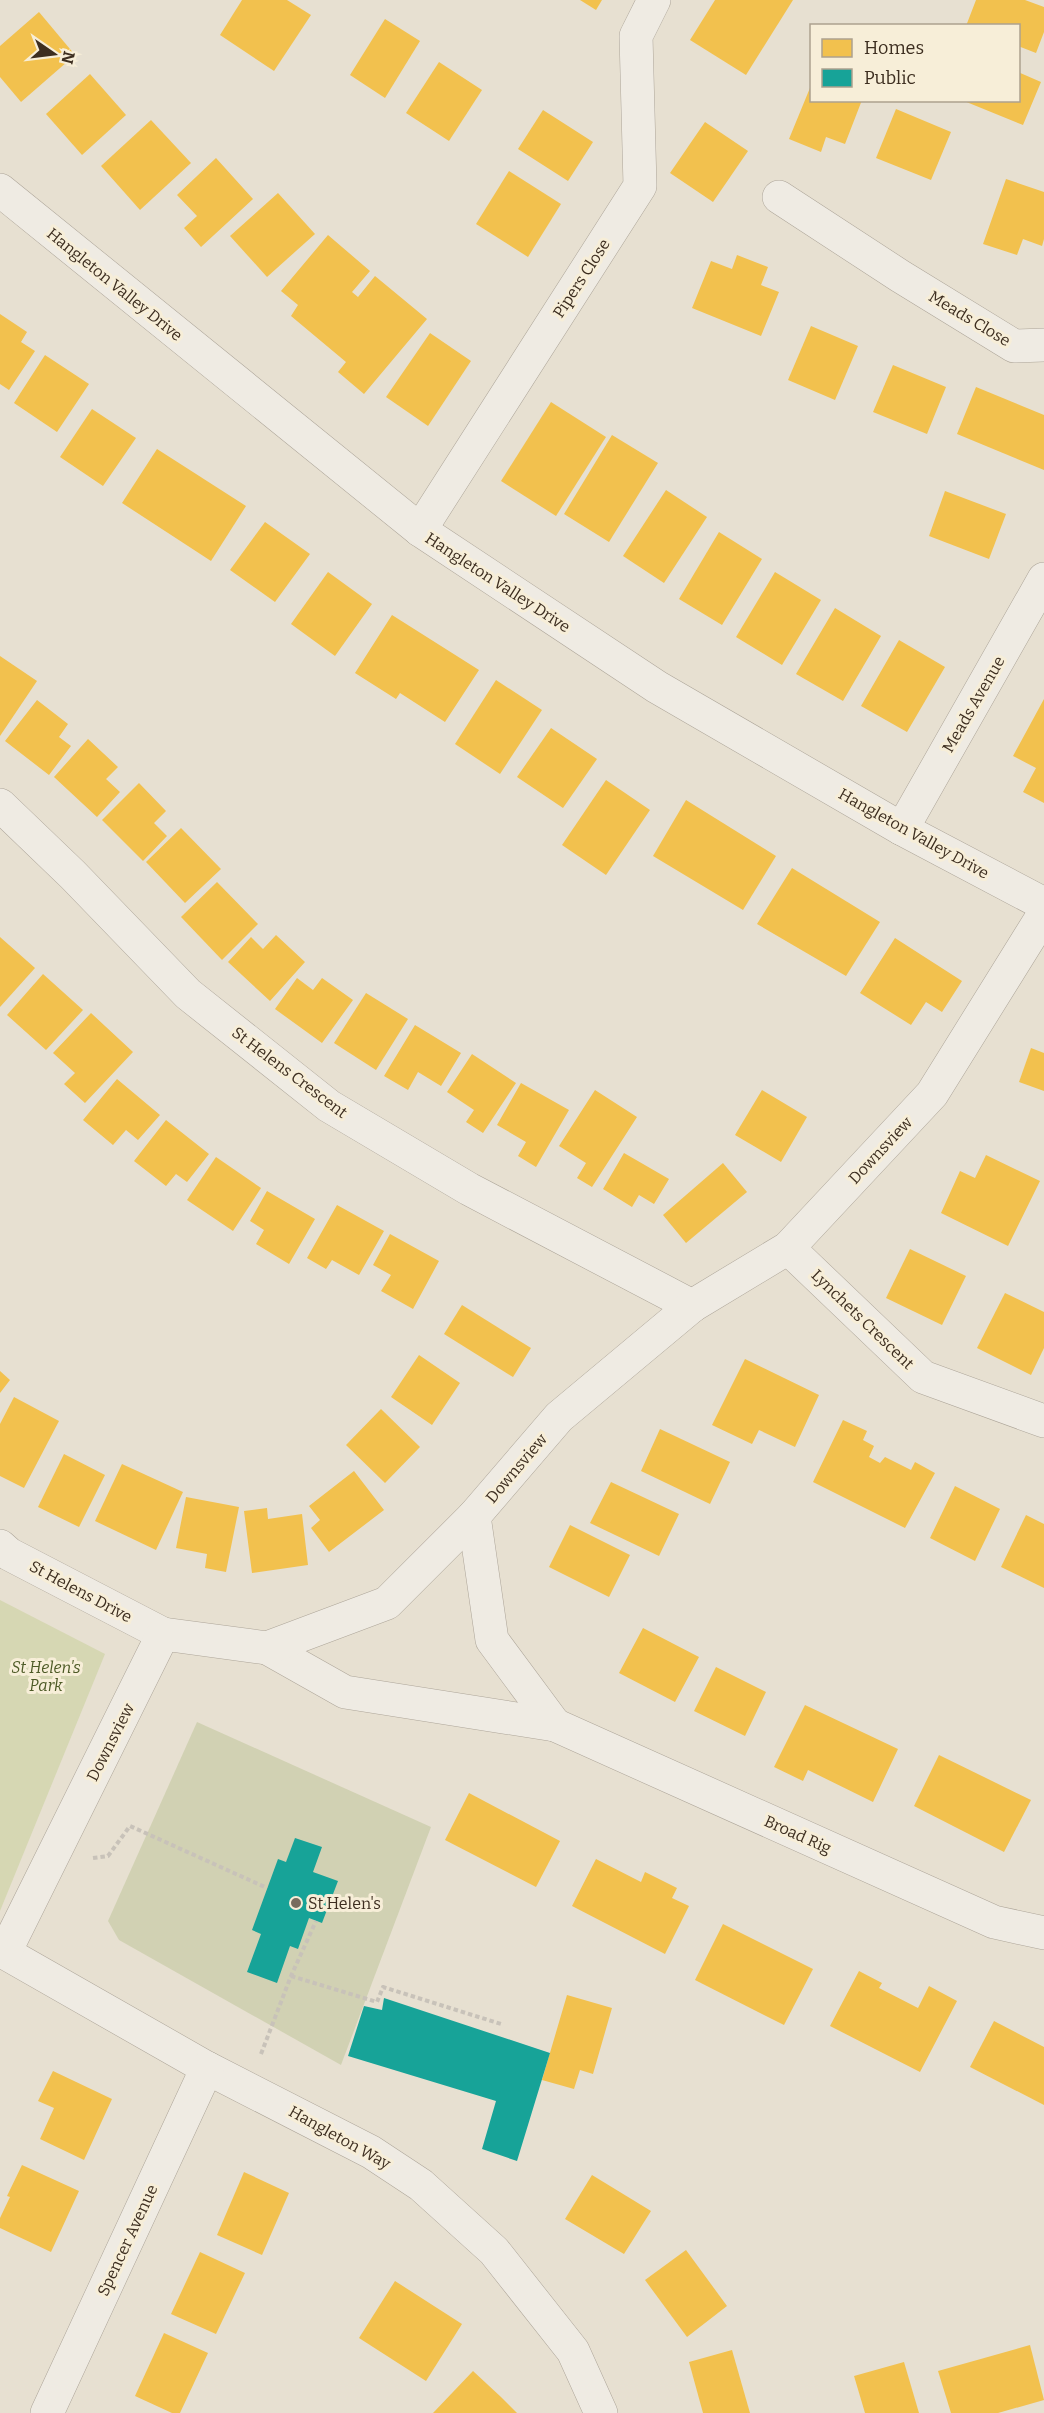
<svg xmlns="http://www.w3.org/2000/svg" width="1044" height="2413" font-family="Bitter,serif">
<rect width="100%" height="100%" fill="#e7e0d1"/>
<!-- green -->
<path fill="#d6d7b3" d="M 0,1600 L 105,1654 L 0,1911 Z"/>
<!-- cemetery -->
<path fill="#d1d1b3" d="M 197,1722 L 431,1827 L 341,2065 L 119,1940 L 108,1921 Z"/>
<!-- homes -->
<g fill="#f2c14e">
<path d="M 242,0 L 287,0 L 311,15 L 274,71 L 220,35 Z"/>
<path d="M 580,0 L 602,0 L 596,10 Z"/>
<path d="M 715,0 L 793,0 L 746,75 L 690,40 Z"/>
<path d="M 976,0 L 1025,0 L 1044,7 L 1044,32 L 1036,53 L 1018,46 L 1018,26 L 966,26 Z"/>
<path d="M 39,12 L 75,55 L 21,102 L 0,77 L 0,46 Z"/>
<path d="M 385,19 L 420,41 L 385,98 L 350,75 Z"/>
<path d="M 439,62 L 482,90 L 449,141 L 406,113 Z"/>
<path d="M 1018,72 L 1041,82 L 1023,125 L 964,101 L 1018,100 Z"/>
<path d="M 90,74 L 126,115 L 82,155 L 46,114 Z"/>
<path d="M 812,83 L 812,100 L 862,100 L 845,144 L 826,137 L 821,152 L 789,139 Z"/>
<path d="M 896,109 L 951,132 L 931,180 L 876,158 Z"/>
<path d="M 543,110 L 593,142 L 568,181 L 518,149 Z"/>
<path d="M 151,120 L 191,163 L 140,210 L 101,166 Z"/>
<path d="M 705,122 L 748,151 L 713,202 L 670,173 Z"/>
<path d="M 216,158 L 253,199 L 201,247 L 184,228 L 197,216 L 177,195 Z"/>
<path d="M 509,171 L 561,204 L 528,257 L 476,224 Z"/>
<path d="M 1006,179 L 1044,192 L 1044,239 L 1042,246 L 1023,239 L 1017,255 L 983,244 Z"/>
<path d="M 278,193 L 315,234 L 267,277 L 230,236 Z"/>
<path d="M 328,235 L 370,271 L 352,292 L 358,297 L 375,276 L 427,319 L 364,394 L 338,372 L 346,362 L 291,316 L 298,305 L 281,291 Z"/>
<path d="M 737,255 L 768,267 L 761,285 L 779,292 L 761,336 L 692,308 L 711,261 L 732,269 Z"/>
<path d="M 0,314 L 27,332 L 21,342 L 35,351 L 9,390 L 0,384 Z"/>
<path d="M 811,326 L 858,346 L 835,400 L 788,380 Z"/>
<path d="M 430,333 L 471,361 L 428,426 L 386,397 Z"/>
<path d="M 45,355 L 89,384 L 57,432 L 14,403 Z"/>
<path d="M 893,365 L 946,387 L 927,434 L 873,412 Z"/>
<path d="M 976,387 L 1044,415 L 1044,470 L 957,434 Z"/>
<path d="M 551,402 L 606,437 L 556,516 L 501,481 Z"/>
<path d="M 92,409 L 136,438 L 103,486 L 60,457 Z"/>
<path d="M 612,435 L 658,463 L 609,542 L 564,514 Z"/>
<path d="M 157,449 L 246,506 L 211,561 L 122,503 Z"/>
<path d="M 666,490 L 707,517 L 664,583 L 623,556 Z"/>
<path d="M 945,491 L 1006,514 L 989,559 L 929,536 Z"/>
<path d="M 265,522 L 310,554 L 275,602 L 230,570 Z"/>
<path d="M 719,532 L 762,559 L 722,625 L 679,599 Z"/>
<path d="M 328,572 L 372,604 L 335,656 L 291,624 Z"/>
<path d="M 775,572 L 821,600 L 782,665 L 736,637 Z"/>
<path d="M 835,608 L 881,636 L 843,701 L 796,674 Z"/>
<path d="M 392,615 L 479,670 L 445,722 L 400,693 L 396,699 L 355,673 Z"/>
<path d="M 899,640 L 945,667 L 907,732 L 861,706 Z"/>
<path d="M 0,656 L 37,681 L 0,736 Z"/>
<path d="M 496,680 L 542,710 L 500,774 L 455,744 Z"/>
<path d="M 1044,699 L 1044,803 L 1023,792 L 1036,768 L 1013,756 Z"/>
<path d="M 37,700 L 68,724 L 59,737 L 71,746 L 49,775 L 5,741 Z"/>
<path d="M 551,728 L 597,759 L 563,808 L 517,777 Z"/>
<path d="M 88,739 L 118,767 L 106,779 L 120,792 L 97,817 L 54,777 Z"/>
<path d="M 606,780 L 650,810 L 606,875 L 562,845 Z"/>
<path d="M 139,783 L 166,811 L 154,823 L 167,836 L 143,861 L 102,820 Z"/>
<path d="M 686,800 L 776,856 L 743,910 L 653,856 Z"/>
<path d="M 181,828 L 221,869 L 185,903 L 146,862 Z"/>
<path d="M 792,868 L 880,922 L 846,976 L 757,924 Z"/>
<path d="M 217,882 L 258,924 L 222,960 L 181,917 Z"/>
<path d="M 276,935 L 305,962 L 270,1001 L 228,962 L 251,937 L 263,949 Z"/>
<path d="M 0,937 L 35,968 L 0,1007 Z"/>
<path d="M 895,938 L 962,981 L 942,1012 L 926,1002 L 911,1025 L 860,993 Z"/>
<path d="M 43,974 L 83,1010 L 46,1050 L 7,1015 Z"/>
<path d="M 297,978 L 313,990 L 322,978 L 353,1000 L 322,1043 L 275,1009 Z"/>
<path d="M 366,993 L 408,1019 L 376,1070 L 334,1043 Z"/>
<path d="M 91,1013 L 133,1052 L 85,1103 L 64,1084 L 75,1073 L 53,1053 Z"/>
<path d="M 415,1025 L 461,1053 L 441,1086 L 418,1072 L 408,1090 L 384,1076 Z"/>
<path d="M 1031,1048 L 1044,1053 L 1044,1091 L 1019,1082 Z"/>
<path d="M 472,1054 L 516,1083 L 483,1133 L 466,1122 L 474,1110 L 447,1092 Z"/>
<path d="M 117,1079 L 160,1115 L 138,1140 L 126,1130 L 113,1145 L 83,1120 Z"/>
<path d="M 521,1083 L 569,1110 L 536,1167 L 518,1156 L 526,1142 L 497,1125 Z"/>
<path d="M 595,1090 L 637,1117 L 592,1187 L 577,1178 L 586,1163 L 559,1146 Z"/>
<path d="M 762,1090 L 807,1117 L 781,1162 L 735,1135 Z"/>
<path d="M 166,1120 L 209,1154 L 187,1182 L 176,1174 L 166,1186 L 134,1161 Z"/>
<path d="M 624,1153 L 669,1179 L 654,1204 L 639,1195 L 632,1207 L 603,1189 Z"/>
<path d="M 986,1155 L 1040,1181 L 1008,1246 L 941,1213 L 960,1171 L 975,1178 Z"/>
<path d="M 216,1157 L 261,1188 L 233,1231 L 187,1200 Z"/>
<path d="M 723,1163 L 747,1192 L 686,1243 L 663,1215 Z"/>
<path d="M 267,1191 L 315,1219 L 289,1264 L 256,1244 L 264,1230 L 250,1221 Z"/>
<path d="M 337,1205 L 384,1231 L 359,1275 L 332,1260 L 326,1269 L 307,1258 Z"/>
<path d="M 390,1234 L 439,1261 L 413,1309 L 381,1291 L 391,1275 L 373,1265 Z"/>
<path d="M 910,1249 L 966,1276 L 942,1325 L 886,1298 Z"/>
<path d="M 1005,1293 L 1044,1312 L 1044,1348 L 1031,1375 L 977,1348 Z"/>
<path d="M 462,1305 L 531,1348 L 513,1377 L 444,1334 Z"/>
<path d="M 419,1355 L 460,1383 L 432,1425 L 391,1397 Z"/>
<path d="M 745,1359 L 819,1395 L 795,1447 L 759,1430 L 752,1444 L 712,1425 Z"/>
<path d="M 0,1371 L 10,1380 L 0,1393 Z"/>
<path d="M 14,1397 L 59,1421 L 24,1488 L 0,1476 L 0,1424 Z"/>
<path d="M 381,1409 L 420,1447 L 385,1483 L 346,1445 Z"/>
<path d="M 843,1420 L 867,1431 L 863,1440 L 874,1446 L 869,1457 L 880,1463 L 885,1457 L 911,1470 L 915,1462 L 935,1473 L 905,1528 L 813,1482 Z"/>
<path d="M 660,1429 L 730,1462 L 710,1504 L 641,1471 Z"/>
<path d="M 64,1454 L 105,1475 L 79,1527 L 38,1507 Z"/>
<path d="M 122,1464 L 183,1492 L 156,1550 L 95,1521 Z"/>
<path d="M 354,1471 L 384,1510 L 329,1552 L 311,1528 L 320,1520 L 309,1506 Z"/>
<path d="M 611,1482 L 679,1514 L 659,1556 L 590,1523 Z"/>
<path d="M 955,1486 L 1000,1509 L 975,1561 L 930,1538 Z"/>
<path d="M 186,1497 L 239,1507 L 226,1572 L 205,1568 L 207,1554 L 176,1548 Z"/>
<path d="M 267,1508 L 268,1519 L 302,1514 L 308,1565 L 252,1573 L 244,1511 Z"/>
<path d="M 1026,1515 L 1044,1524 L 1044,1588 L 1001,1567 Z"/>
<path d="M 570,1525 L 630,1555 L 609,1597 L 549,1567 Z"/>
<path d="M 643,1628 L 699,1657 L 675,1702 L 619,1673 Z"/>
<path d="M 716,1667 L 766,1692 L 745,1736 L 694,1711 Z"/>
<path d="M 805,1705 L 898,1749 L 873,1802 L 808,1770 L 803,1781 L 774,1767 Z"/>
<path d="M 939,1755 L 1031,1800 L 1004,1852 L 914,1806 Z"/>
<path d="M 469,1793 L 560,1841 L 536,1887 L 445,1840 Z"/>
<path d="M 596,1859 L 641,1882 L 645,1872 L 677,1888 L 672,1898 L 689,1906 L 665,1954 L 572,1906 Z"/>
<path d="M 723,1924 L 813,1969 L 784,2025 L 695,1980 Z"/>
<path d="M 859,1971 L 882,1983 L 879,1988 L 918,2008 L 929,1986 L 957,2001 L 920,2072 L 830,2026 Z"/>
<path d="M 567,1995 L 612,2008 L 593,2074 L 580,2070 L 574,2089 L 542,2080 Z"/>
<path d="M 994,2021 L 1044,2047 L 1044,2105 L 970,2067 Z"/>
<path d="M 53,2071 L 112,2099 L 84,2160 L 40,2139 L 54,2108 L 38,2101 Z"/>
<path d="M 22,2165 L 79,2191 L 51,2252 L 0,2228 L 0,2218 L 10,2197 L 7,2196 Z"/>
<path d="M 244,2172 L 289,2193 L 262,2255 L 217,2235 Z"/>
<path d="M 592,2175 L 651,2211 L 624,2254 L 565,2219 Z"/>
<path d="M 686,2250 L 727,2306 L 687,2337 L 645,2280 Z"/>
<path d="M 200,2252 L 245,2273 L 216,2334 L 171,2314 Z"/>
<path d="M 395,2281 L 462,2324 L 426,2381 L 359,2338 Z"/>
<path d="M 164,2333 L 208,2353 L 180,2413 L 172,2413 L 135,2396 Z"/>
<path d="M 1030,2345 L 1044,2400 L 998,2413 L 951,2413 L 938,2371 Z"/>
<path d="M 732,2350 L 750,2413 L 703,2413 L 689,2362 Z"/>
<path d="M 904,2362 L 919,2413 L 865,2413 L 854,2376 Z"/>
<path d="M 473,2371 L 501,2397 L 517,2413 L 433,2413 Z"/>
</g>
<!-- public -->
<g fill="#17a398">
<path d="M 295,1838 L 322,1847 L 313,1872 L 338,1881 L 322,1923 L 309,1918 L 298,1949 L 290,1946 L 277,1983 L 247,1972 L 261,1934 L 252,1930 L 278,1859 L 286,1862 Z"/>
<path d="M 384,1998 L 550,2053 L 517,2161 L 482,2149 L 496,2101 L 348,2056 L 364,2006 L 382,2010 Z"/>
</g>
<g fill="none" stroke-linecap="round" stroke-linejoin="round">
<!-- minor casing -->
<g stroke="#ada599" stroke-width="34">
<g id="minor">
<path d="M 0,190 L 420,530 L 657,687 L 902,829 L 1044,904"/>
<path d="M 779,197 L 900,276 L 1014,346 L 1044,345"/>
<path d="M 420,530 L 640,186 L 636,36 L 654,0"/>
<path d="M 0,805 L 73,875 L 188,994 L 329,1106 L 469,1189 L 692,1306"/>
<path d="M 902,829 L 1044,579"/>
<path d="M 788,1248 L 923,1377 L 1044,1421"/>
<path d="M 474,1516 L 492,1640 L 555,1725"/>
<path d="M 0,1546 L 9,1554 L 163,1634"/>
<path d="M 267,1648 L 345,1692 L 555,1725 L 994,1922 L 1044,1933"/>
<path d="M 0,1950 L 207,2068 L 371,2152 L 421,2185 L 494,2251 L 573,2351 L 601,2413"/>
<path d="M 5,1952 L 163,1634 L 267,1648 L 387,1603 L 474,1516 L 559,1417 L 692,1306 L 788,1248 L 932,1094 L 1044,914"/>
<path d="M 47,2413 L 207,2068"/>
</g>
</g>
<!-- path -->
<g stroke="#c8c2b9" stroke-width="4" stroke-dasharray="4.5 3" stroke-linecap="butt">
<path d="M 93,1858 L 108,1856 L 130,1826 L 267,1888"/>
<path d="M 291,1976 L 377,2002 L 383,1987 L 501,2024"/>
<path d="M 261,2054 L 291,1976 L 316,1921"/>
</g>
<!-- minor -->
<use href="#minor" stroke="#efebe3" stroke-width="33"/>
</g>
<!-- markers -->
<circle fill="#786c5e" stroke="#f7eed8" stroke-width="2" cx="296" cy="1903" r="6"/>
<g text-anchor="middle" stroke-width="6" stroke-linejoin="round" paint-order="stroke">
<!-- street labels -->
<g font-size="16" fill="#3d2e20" stroke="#f7eed8">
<text transform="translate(581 278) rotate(-57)" y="6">Pipers Close</text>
<text transform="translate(115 284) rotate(39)" y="6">Hangleton Valley Drive</text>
<text transform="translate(970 318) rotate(31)" y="6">Meads Close</text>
<text transform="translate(498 582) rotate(33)" y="6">Hangleton Valley Drive</text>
<text transform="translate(973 704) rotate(-60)" y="6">Meads Avenue</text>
<text transform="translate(914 833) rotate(29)" y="6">Hangleton Valley Drive</text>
<text transform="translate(290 1072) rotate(37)" y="6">St Helens Crescent</text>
<text transform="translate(880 1150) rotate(-47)" y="6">Downsview</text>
<text transform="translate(863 1319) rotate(44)" y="6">Lynchets Crescent</text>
<text transform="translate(516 1468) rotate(-50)" y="6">Downsview</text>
<text transform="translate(81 1591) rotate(28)" y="6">St Helens Drive</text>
<text transform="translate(110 1742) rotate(-63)" y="6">Downsview</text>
<text transform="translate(798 1834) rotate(24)" y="6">Broad Rig</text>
<text transform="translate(340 2137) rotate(29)" y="6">Hangleton Way</text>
<text transform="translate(127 2240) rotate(-65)" y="6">Spencer Avenue</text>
</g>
<!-- park labels -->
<g font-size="16" font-style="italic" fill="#4d5a26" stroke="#f7eed8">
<text x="46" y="1673">St Helen's<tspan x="46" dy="18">Park</tspan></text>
</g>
<!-- poi labels -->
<g font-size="16" fill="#3d2e20" stroke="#f7eed8" text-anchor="start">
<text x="308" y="1909">St Helen's</text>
</g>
</g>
<!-- legend -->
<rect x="810" y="24" width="210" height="78" fill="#f7eed8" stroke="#ada18e" stroke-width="1.5"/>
<rect x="822" y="39" width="30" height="18" fill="#f2c14e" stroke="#ada18e" stroke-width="1.5"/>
<text x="864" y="54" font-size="18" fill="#3d2e20">Homes</text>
<rect x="822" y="69" width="30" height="18" fill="#17a398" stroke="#ada18e" stroke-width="1.5"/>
<text x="864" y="84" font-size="18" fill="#3d2e20">Public</text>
<!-- north arrow -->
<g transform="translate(54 54) rotate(104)" stroke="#f7eed8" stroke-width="4.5" paint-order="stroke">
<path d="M0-4.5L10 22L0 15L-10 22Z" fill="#3d2e20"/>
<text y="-9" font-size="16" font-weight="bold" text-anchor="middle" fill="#3d2e20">N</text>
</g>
</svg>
